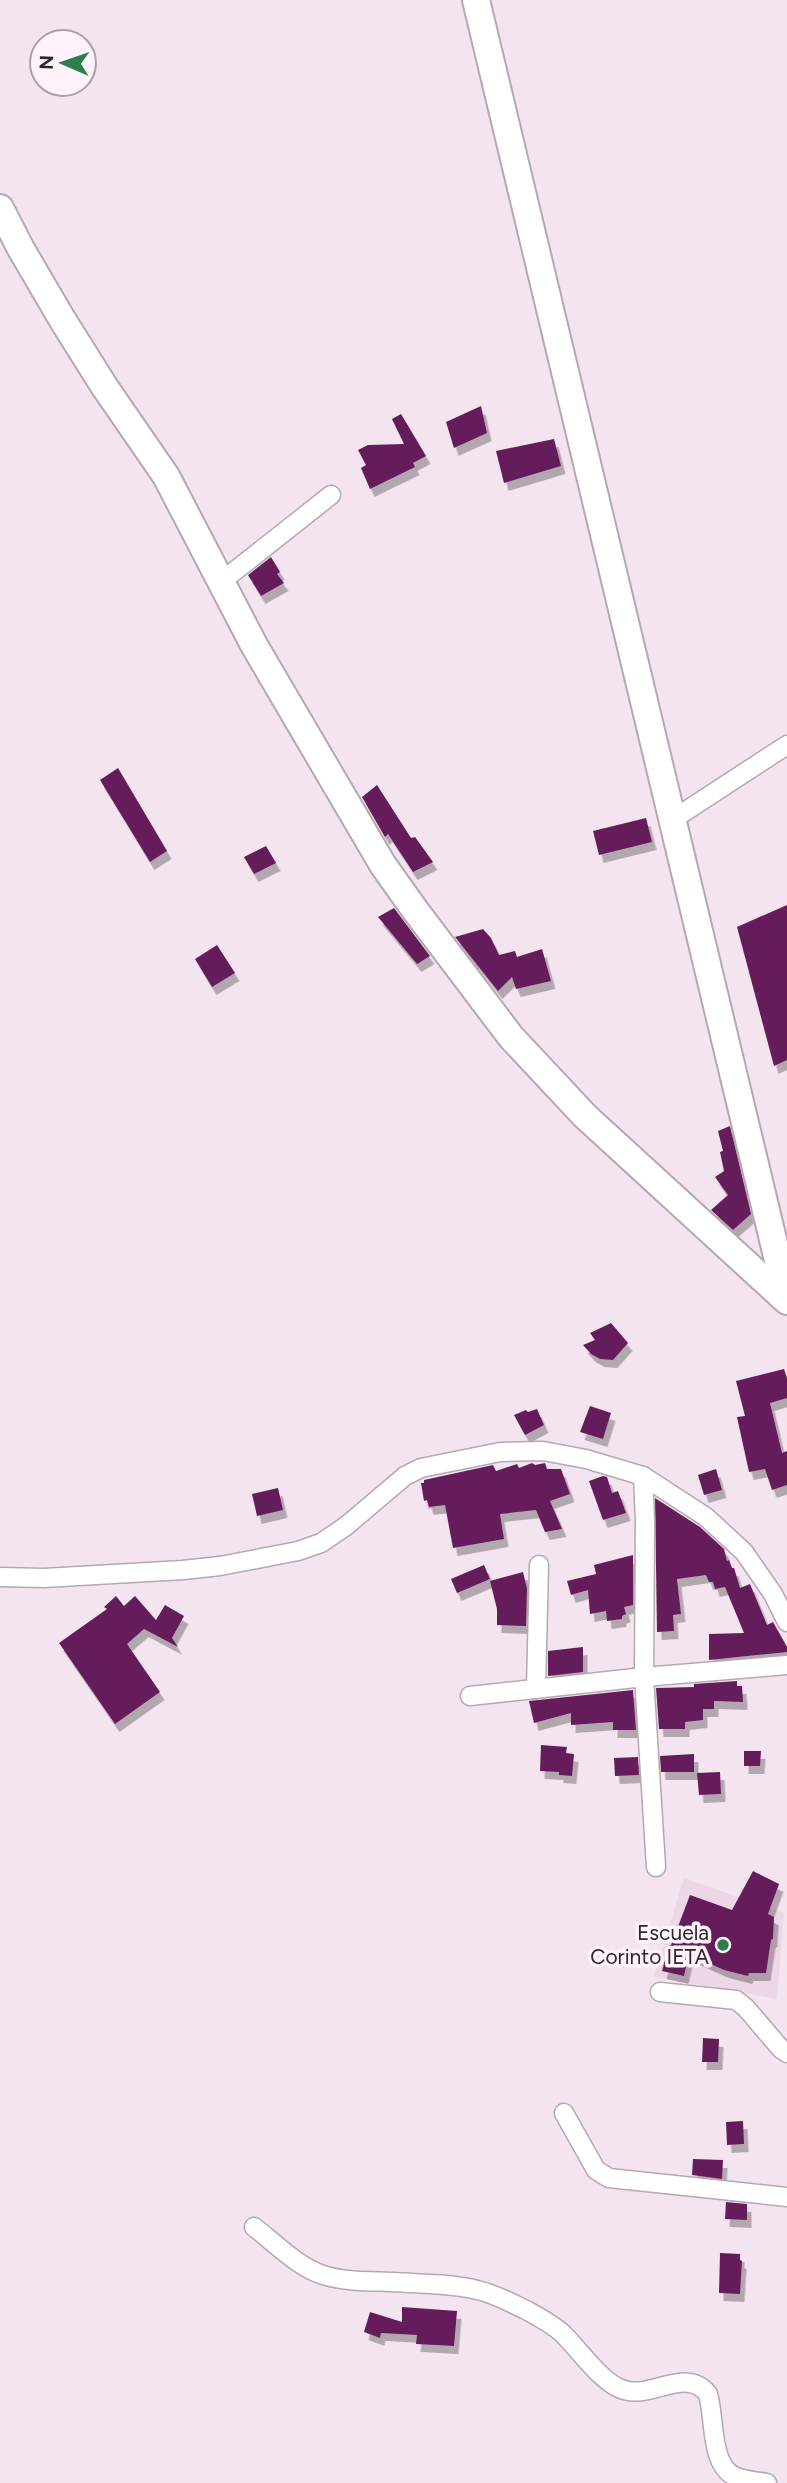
<svg xmlns="http://www.w3.org/2000/svg" width="787" height="2483" font-family="Figtree,sans-serif">
<defs>
<filter id="shadow"><feDropShadow dx="4.5" dy="8" stdDeviation="0" flood-color="#0004"/></filter>
</defs>
<rect width="100%" height="100%" fill="#f3e4ef"/>
<!-- built -->
<path fill="#edd7e7" d="M 684,1878 L 784,1913 L 777,1999 L 654,1977 Z"/>
<!-- building -->
<g fill="#651e5a" filter="url(#shadow)">
<path d="M 481,406 L 487,433 L 454,448 L 446,422 Z"/>
<path d="M 401,414 L 426,456 L 413,463 L 415,467 L 370,489 L 361,468 L 366,465 L 358,450 L 368,445 L 404,444 L 392,419 Z"/>
<path d="M 554,439 L 561,466 L 504,483 L 496,451 Z"/>
<path d="M 271,557 L 280,572 L 277,574 L 284,583 L 261,596 L 248,575 Z"/>
<path d="M 118,768 L 167,851 L 150,862 L 100,780 Z"/>
<path d="M 377,785 L 411,838 L 415,837 L 433,862 L 413,872 L 388,834 L 385,837 L 362,797 Z"/>
<path d="M 646,818 L 652,842 L 599,855 L 593,831 Z"/>
<path d="M 266,846 L 276,863 L 254,874 L 244,857 Z"/>
<path d="M 787,905 L 787,1060 L 774,1066 L 737,927 Z"/>
<path d="M 394,908 L 430,956 L 417,964 L 378,917 Z"/>
<path d="M 483,929 L 491,938 L 499,955 L 515,951 L 517,957 L 542,949 L 551,981 L 516,989 L 512,977 L 498,991 L 455,937 Z"/>
<path d="M 217,945 L 235,973 L 212,987 L 195,959 Z"/>
<path d="M 730,1126 L 751,1214 L 733,1230 L 711,1210 L 728,1195 L 715,1177 L 724,1171 L 720,1152 L 723,1151 L 718,1131 Z"/>
<path d="M 611,1323 L 628,1343 L 613,1360 L 600,1359 L 591,1354 L 583,1345 L 595,1340 L 590,1333 Z"/>
<path d="M 784,1369 L 787,1378 L 787,1398 L 770,1403 L 782,1453 L 787,1451 L 787,1485 L 772,1490 L 765,1469 L 749,1472 L 737,1417 L 745,1416 L 736,1381 Z"/>
<path d="M 590,1406 L 611,1413 L 603,1439 L 580,1432 Z"/>
<path d="M 537,1409 L 544,1425 L 525,1435 L 514,1415 L 526,1410 L 528,1412 Z"/>
<path d="M 532,1463 L 535,1465 L 545,1463 L 547,1469 L 561,1469 L 570,1494 L 550,1501 L 562,1529 L 545,1532 L 536,1510 L 500,1514 L 504,1539 L 453,1548 L 445,1505 L 429,1507 L 427,1500 L 424,1501 L 421,1483 L 424,1483 L 424,1480 L 493,1465 L 496,1471 L 517,1464 L 519,1468 Z"/>
<path d="M 716,1469 L 722,1490 L 704,1495 L 698,1475 Z"/>
<path d="M 603,1476 L 607,1477 L 612,1493 L 618,1491 L 626,1513 L 603,1520 L 589,1481 Z"/>
<path d="M 278,1488 L 283,1510 L 257,1516 L 252,1494 Z"/>
<path d="M 655,1498 L 700,1527 L 724,1549 L 727,1561 L 729,1560 L 732,1568 L 734,1568 L 740,1588 L 750,1584 L 767,1625 L 773,1622 L 787,1647 L 787,1652 L 709,1660 L 709,1634 L 744,1633 L 725,1587 L 715,1589 L 713,1582 L 709,1582 L 706,1575 L 677,1579 L 681,1614 L 673,1615 L 674,1631 L 657,1632 Z"/>
<path d="M 633,1555 L 633,1605 L 624,1607 L 626,1614 L 622,1616 L 622,1619 L 607,1621 L 606,1611 L 590,1614 L 588,1590 L 571,1595 L 567,1581 L 596,1574 L 594,1565 Z"/>
<path d="M 484,1565 L 490,1579 L 457,1593 L 451,1579 Z"/>
<path d="M 523,1572 L 527,1589 L 526,1626 L 497,1625 L 497,1609 L 490,1581 Z"/>
<path d="M 116,1596 L 124,1606 L 135,1596 L 156,1620 L 165,1605 L 184,1616 L 172,1638 L 178,1647 L 144,1629 L 127,1644 L 160,1692 L 115,1724 L 59,1643 L 107,1609 L 104,1607 Z"/>
<path d="M 583,1647 L 583,1672 L 548,1676 L 548,1651 Z"/>
<path d="M 737,1681 L 737,1686 L 742,1686 L 743,1702 L 714,1701 L 714,1709 L 703,1709 L 703,1720 L 685,1722 L 685,1729 L 659,1729 L 656,1688 L 694,1687 L 694,1684 Z"/>
<path d="M 633,1690 L 636,1730 L 613,1730 L 613,1722 L 571,1725 L 571,1713 L 534,1723 L 529,1701 Z"/>
<path d="M 541,1745 L 567,1747 L 566,1753 L 574,1754 L 572,1776 L 559,1775 L 559,1772 L 540,1771 Z"/>
<path d="M 744,1751 L 761,1751 L 760,1766 L 744,1766 Z"/>
<path d="M 694,1754 L 694,1772 L 661,1772 L 660,1756 Z"/>
<path d="M 638,1757 L 639,1775 L 615,1776 L 614,1758 Z"/>
<path d="M 720,1772 L 721,1794 L 699,1795 L 697,1773 Z"/>
<path d="M 753,1871 L 779,1884 L 768,1914 L 774,1917 L 773,1939 L 771,1940 L 766,1973 L 749,1973 L 748,1976 L 724,1970 L 689,1954 L 684,1976 L 662,1971 L 669,1945 L 671,1945 L 690,1895 L 732,1910 Z"/>
<path d="M 703,2038 L 719,2039 L 718,2062 L 702,2062 Z"/>
<path d="M 743,2121 L 744,2144 L 727,2145 L 726,2122 Z"/>
<path d="M 693,2159 L 723,2160 L 722,2179 L 692,2175 Z"/>
<path d="M 726,2202 L 747,2204 L 747,2220 L 725,2219 Z"/>
<path d="M 720,2253 L 740,2254 L 740,2260 L 742,2261 L 740,2294 L 719,2293 Z"/>
<path d="M 402,2307 L 457,2311 L 454,2346 L 416,2344 L 417,2335 L 381,2333 L 380,2338 L 364,2332 L 370,2312 L 402,2322 Z"/>
</g>
<g fill="none" stroke-linecap="round" stroke-linejoin="round">
<!-- street casing -->
<g stroke="#b6a8b2" stroke-width="21">
<g id="street">
<path d="M 222,581 L 331,495"/>
<path d="M 672,820 L 787,745"/>
<path d="M 643,1476 L 645,1520 L 644,1677 L 656,1867"/>
<path d="M 0,1577 L 44,1578 L 183,1570 L 220,1566 L 298,1551 L 321,1543 L 346,1526 L 405,1476 L 421,1468 L 500,1452 L 543,1451 L 586,1459 L 643,1476 L 706,1517 L 744,1552 L 773,1594 L 787,1622"/>
<path d="M 536,1689 L 539,1565"/>
<path d="M 470,1696 L 644,1677 L 787,1665"/>
<path d="M 660,1992 L 736,2000 L 746,2008 L 781,2049 L 787,2053"/>
<path d="M 564,2113 L 596,2170 L 609,2178 L 787,2197"/>
<path d="M 254,2227 C 275,2243 298,2267 323,2275 C 345,2282 370,2281 392,2282 C 420,2284 450,2283 477,2290 C 493,2293 511,2303 526,2310 C 537,2316 552,2324 562,2333 C 578,2348 602,2384 624,2390 C 652,2399 686,2366 708,2394 C 715,2418 710,2464 734,2476 C 744,2481 756,2481 767,2483"/>
</g>
</g>
<!-- secondary casing -->
<g stroke="#b6a8b2" stroke-width="30">
<g id="secondary">
<path d="M 476,0 L 787,1298"/>
<path d="M 0,208 L 21,249 L 62,319 L 104,386 L 166,476 L 254,645 L 383,865 L 415,910 L 511,1037 L 585,1116 L 787,1301"/>
</g>
</g>
<!-- street -->
<use href="#street" stroke="#fff" stroke-width="18"/>
<!-- secondary -->
<use href="#secondary" stroke="#fff" stroke-width="26"/>
</g>
<!-- markers -->
<circle fill="#2d7f50" stroke="#fff2fb" stroke-width="2.5" cx="723" cy="1945" r="7"/>
<g text-anchor="middle" stroke-width="7" stroke-linejoin="round" paint-order="stroke">
<!-- poi labels -->
<g font-size="21" fill="#2c272b" stroke="#fff2fb" text-anchor="end">
<text x="709" y="1940">Escuela<tspan x="709" dy="24">Corinto IETA</tspan></text>
</g>
</g>
<!-- north arrow -->
<g transform="translate(63 63) rotate(272)"><circle r="33" fill="#fff2fb" stroke="#aba1a8" stroke-width="2"/>
<path d="M0-5L12 26L0 18L-12 26Z" fill="#2d7f50"/>
<text y="-10" font-size="19" font-weight="bold" text-anchor="middle" fill="#2c272b">N</text>
</g>
</svg>
